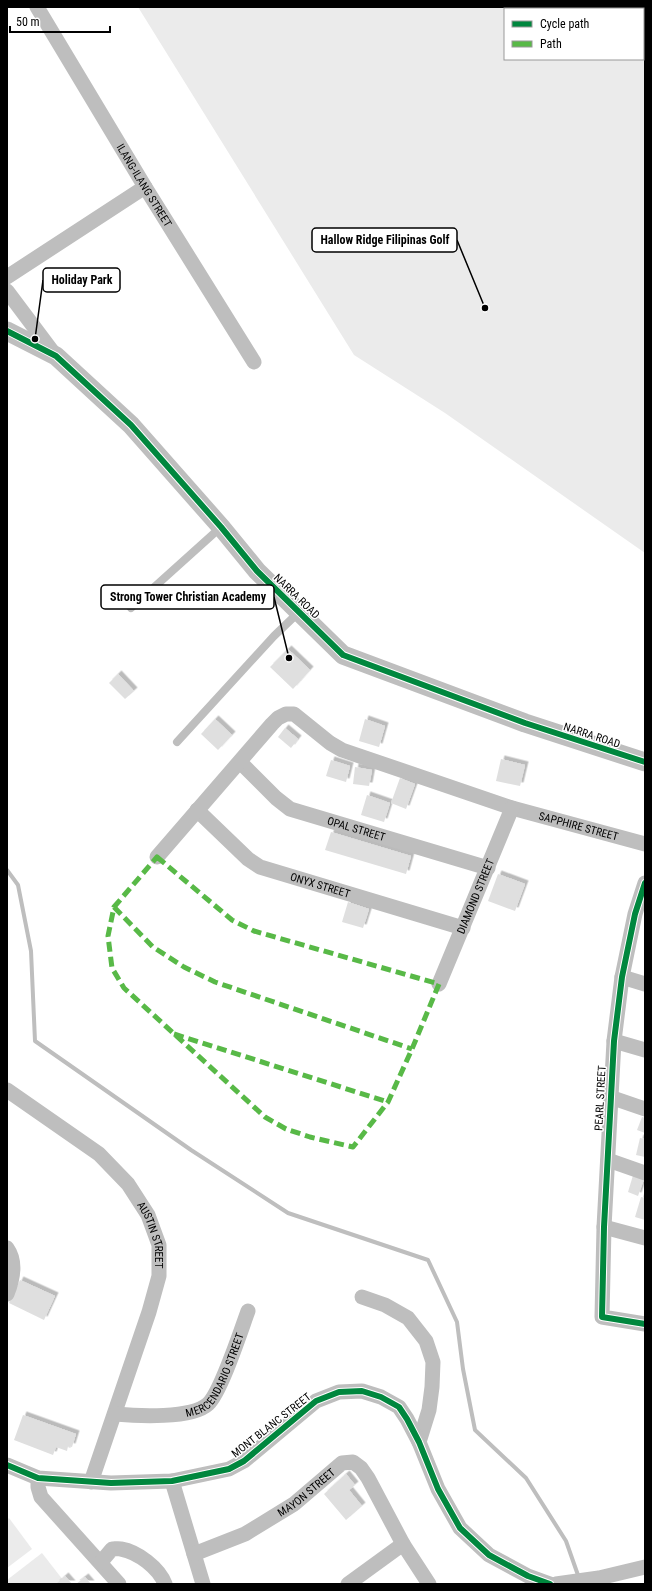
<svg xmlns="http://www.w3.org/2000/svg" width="652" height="1591" font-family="'Roboto Condensed',sans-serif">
<defs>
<filter id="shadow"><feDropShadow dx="3.5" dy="-3.5" stdDeviation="0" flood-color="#0004"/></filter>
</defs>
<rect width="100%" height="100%" fill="#fff"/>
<!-- green -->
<g fill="#ebebeb" fill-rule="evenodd">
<path d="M 138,7 L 645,7 L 645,553 L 445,413 L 354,355 ZM 505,9 L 643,9 L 643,59 L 505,59 Z"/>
<path d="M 9,1518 L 32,1549 L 7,1568 L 7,1520 Z"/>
<path d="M 42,1553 L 63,1580 L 58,1584 L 7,1584 L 7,1580 Z"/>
</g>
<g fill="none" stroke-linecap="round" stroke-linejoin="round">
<!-- stream -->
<path stroke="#bebebe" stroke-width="4" d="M 7,870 L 18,885 L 31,951 L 35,1041 L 191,1150 L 288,1213 L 428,1260 L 457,1322 L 463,1369 L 475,1430 L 526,1478 L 566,1541 L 579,1578"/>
</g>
<!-- building -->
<g fill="#dfdfdf" filter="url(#shadow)">
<path d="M 288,649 L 310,670 L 293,689 L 270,667 Z"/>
<path d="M 118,674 L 134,691 L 125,699 L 109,683 Z"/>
<path d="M 215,719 L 232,735 L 218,750 L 201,734 Z"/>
<path d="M 365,719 L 385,726 L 379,747 L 359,741 Z"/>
<path d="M 285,728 L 298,739 L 291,748 L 278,737 Z"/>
<path d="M 501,759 L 525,765 L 520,786 L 496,781 Z"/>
<path d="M 331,760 L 350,766 L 346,782 L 326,776 Z"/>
<path d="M 355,767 L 372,770 L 369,786 L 353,784 Z"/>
<path d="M 400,778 L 415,784 L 406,809 L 391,803 Z"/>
<path d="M 367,795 L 390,803 L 384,822 L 361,815 Z"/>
<path d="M 331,832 L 411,856 L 406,874 L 325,850 Z"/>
<path d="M 498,874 L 525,884 L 515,911 L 488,901 Z"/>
<path d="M 348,902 L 369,909 L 363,928 L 342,922 Z"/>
<path d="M 642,1117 L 645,1118 L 645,1133 L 637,1130 Z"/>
<path d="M 640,1138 L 645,1139 L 645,1157 L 636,1155 Z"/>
<path d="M 634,1172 L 645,1176 L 638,1196 L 628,1192 Z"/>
<path d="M 641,1197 L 645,1198 L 645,1220 L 635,1217 Z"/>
<path d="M 20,1280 L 55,1296 L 44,1320 L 9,1303 Z"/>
<path d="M 23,1415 L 76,1434 L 72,1447 L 68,1446 L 67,1451 L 56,1447 L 53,1455 L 14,1440 Z"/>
<path d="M 346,1474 L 355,1485 L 349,1490 L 362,1506 L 346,1520 L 324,1494 Z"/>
<path d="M 65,1576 L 72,1584 L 56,1584 Z"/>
<path d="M 85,1577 L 91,1584 L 76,1584 Z"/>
</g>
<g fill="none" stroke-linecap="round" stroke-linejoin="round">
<!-- service -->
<g stroke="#bebebe" stroke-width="8">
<path d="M 131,608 L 221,527"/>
<path d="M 177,742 L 274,636 L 299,612"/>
</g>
<!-- minor -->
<g stroke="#bebebe" stroke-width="15">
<path id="s1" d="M 37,7 L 145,187 L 254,362"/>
<path d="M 7,277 L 145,187"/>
<path d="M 7,291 L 55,355"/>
<path id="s2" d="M 240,762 L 276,798 L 290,809 L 488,868"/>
<path id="s3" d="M 197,810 L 248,859 L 260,867 L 463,928"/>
<path id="s4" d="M 157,857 L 272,724 L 278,718 L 286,714 L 294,714 L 330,743 L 342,750 L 512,808 L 645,844"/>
<path d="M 645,883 L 635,914 L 622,977 L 614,1041 L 604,1227 L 602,1317 L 645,1324"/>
<path d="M 622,977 L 645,984"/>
<path id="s5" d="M 439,984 L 512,808"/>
<path d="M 614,1041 L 645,1050"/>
<path id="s6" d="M 7,1090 L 99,1154 L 128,1184 L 148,1215 L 159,1245 L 159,1276 L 149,1312 L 91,1482"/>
<path d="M 610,1097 L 645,1109"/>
<path d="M 608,1160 L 645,1173"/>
<path d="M 604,1227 L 645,1238"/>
<path d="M 7,1248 C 17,1262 13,1279 7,1294"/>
<path d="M 362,1297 L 385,1305 L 408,1318 L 426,1341 L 433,1362 L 432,1387 L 429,1410 L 419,1442"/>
<path id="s7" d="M 115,1414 C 137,1416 192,1419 208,1404 C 221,1392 241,1330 248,1311"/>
<path d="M 7,1465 L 38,1478 L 111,1483 L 172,1481 L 229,1469 L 244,1461 L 316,1401 L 339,1392 L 362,1391 L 381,1397 L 399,1407 L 407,1419 L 419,1442 L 438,1489 L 460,1528 L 489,1555 L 528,1576 L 550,1584"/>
<path d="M 38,1478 L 38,1487 L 41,1497 L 119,1584"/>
<path d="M 172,1481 L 203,1584"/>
<path id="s8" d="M 194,1554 L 245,1534 L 294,1504 L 342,1463 L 353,1462 L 361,1468 L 368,1478 L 403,1544 L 429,1584"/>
<path d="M 101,1562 L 112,1549 C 115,1549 119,1548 121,1549 C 138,1552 159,1568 165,1584"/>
<path d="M 348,1584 L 403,1544"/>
<path d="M 556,1584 L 599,1578 L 645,1567"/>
</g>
<!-- tertiary -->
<path stroke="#bebebe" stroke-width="19" d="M 7,331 L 56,356 L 131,425 L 221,527 L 257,571 L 343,655 L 525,723 L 645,762"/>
<!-- quiet -->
<g stroke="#58b947" stroke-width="5" stroke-dasharray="10 5" stroke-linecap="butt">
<path d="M 157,857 L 232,920 L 254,931 L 439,984 L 412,1049 L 388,1102 L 353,1147 L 310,1137 L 286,1129 L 265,1117 L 124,988 L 112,968 L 108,936 L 114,907 Z"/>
<path d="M 114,907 L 153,947 L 184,967 L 215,982 L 412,1049"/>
<path d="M 174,1034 L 388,1102"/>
</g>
<!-- cycleway casing -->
<g stroke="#fff" stroke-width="8">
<g id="cycleway">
<path d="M 7,331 L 56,356 L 131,425 L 221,527 L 257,571 L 343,655 L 525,723 L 645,762"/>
<path d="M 645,883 L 635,914 L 622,977 L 614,1041 L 604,1227 L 602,1317 L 645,1324"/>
<path d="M 7,1465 L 38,1478 L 111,1483 L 172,1481 L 229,1469 L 244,1461 L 316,1401 L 339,1392 L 362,1391 L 381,1397 L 399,1407 L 407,1419 L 419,1442 L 438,1489 L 460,1528 L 489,1555 L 528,1576 L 550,1584"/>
</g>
</g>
<!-- cycleway -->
<use href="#cycleway" stroke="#00873e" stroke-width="6"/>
</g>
<g text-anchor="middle" stroke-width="3" stroke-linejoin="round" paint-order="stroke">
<!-- street labels -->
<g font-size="11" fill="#000" stroke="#fff">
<text dy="4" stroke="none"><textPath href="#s1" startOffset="208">ILANG-ILANG STREET</textPath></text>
<text transform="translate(297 596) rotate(44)" y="4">NARRA ROAD</text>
<text transform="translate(592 735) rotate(18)" y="4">NARRA ROAD</text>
<text dy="4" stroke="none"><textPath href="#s4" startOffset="510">SAPPHIRE STREET</textPath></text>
<text dy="4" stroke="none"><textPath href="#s2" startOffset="138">OPAL STREET</textPath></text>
<text dy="4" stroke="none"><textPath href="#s3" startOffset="148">ONYX STREET</textPath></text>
<text dy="4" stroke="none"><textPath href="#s5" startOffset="95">DIAMOND STREET</textPath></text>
<text transform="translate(600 1098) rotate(-87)" y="4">PEARL STREET</text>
<text dy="4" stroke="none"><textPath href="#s6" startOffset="211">AUSTIN STREET</textPath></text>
<text dy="4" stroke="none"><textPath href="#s7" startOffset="122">MERCENDARIO STREET</textPath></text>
<text transform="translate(271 1425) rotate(-38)" y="4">MONT BLANC STREET</text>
<text dy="4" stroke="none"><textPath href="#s8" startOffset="129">MAYON STREET</textPath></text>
</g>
</g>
<!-- callouts -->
<path fill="none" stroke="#000" stroke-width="1.5" d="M485 308L457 240M35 339L43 280M289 658L274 597"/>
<g fill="#000" stroke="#fff" stroke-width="1.5">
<circle cx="485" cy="308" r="4"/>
<circle cx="35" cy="339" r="4"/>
<circle cx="289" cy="658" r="4"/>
</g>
<g fill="#fff" stroke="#000" stroke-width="1.5">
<rect x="312" y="228" width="145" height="24" rx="4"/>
<rect x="43" y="268" width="77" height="24" rx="4"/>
<rect x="101" y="585" width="173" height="24" rx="4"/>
</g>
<g font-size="12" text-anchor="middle" font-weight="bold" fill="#000">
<text x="385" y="244">Hallow Ridge Filipinas Golf</text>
<text x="82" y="284">Holiday Park</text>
<text x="188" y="601">Strong Tower Christian Academy</text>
</g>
<!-- border -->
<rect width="652" height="1591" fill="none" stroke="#000000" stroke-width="16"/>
<!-- legend -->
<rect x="504" y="8" width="140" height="52" fill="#ffffff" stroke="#999999"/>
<rect x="512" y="21" width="20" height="6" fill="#00873e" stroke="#999999"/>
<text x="540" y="28" font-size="12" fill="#000000">Cycle path</text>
<rect x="512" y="41" width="20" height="6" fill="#58b947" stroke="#999999"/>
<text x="540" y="48" font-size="12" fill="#000000">Path</text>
<!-- scale -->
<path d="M10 26v6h100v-6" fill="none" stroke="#000000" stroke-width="2"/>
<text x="16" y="26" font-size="12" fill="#000000" stroke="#ffffff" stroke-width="3" paint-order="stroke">50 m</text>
</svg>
